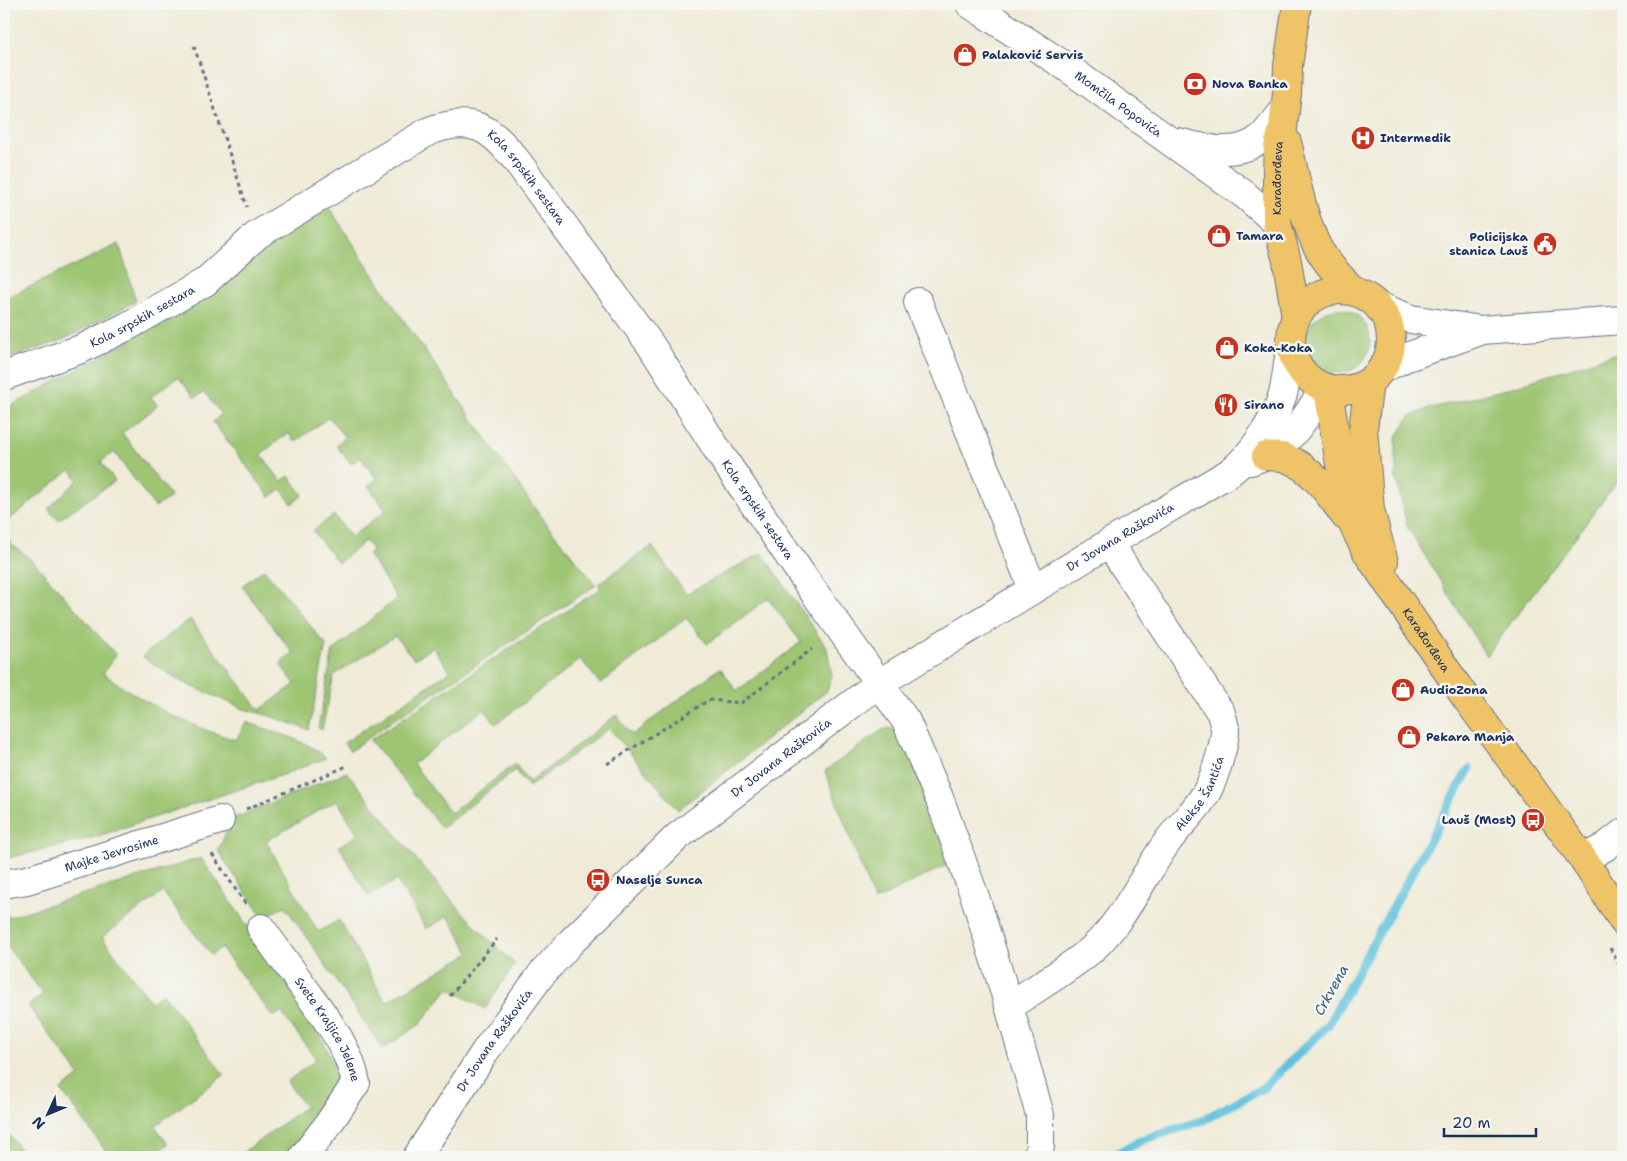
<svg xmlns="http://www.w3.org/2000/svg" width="1627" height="1161" font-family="'Shantell Sans',sans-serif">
<rect width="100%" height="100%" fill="#f6f6f2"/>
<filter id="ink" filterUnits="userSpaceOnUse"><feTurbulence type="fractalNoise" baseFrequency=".02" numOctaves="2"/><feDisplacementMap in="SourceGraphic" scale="10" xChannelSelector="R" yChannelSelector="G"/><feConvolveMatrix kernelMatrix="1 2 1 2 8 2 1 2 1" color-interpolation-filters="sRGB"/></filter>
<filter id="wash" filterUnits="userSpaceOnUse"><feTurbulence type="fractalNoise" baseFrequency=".0096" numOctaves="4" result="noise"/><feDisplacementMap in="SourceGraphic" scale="20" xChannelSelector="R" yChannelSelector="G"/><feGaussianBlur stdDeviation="1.12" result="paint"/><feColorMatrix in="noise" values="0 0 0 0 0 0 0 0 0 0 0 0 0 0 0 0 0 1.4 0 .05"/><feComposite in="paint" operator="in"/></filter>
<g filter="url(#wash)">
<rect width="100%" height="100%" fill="#efebd7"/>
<!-- green -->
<g fill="#9dc572" stroke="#5c7a68" fill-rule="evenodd">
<path d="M 325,201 L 398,312 L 540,516 L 596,585 L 386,725 L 350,751 L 344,743 L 450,671 L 433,647 L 414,659 L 395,636 L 334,675 L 322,730 L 318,728 L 333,651 L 397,598 L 368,554 L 373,550 L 365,541 L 338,563 L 313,531 L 334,515 L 351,537 L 386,510 L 368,486 L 377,479 L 360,457 L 351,464 L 336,445 L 345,438 L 329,417 L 295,442 L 288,433 L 261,454 L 281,481 L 289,476 L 303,495 L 292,504 L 281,489 L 270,497 L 213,422 L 221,414 L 204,392 L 195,398 L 178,377 L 151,397 L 157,405 L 150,412 L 122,433 L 171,497 L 155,507 L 114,452 L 101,462 L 115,481 L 58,520 L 48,509 L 78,480 L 70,470 L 4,524 L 4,410 L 122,345 L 178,310 Z"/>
<path d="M 119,244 L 136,301 L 63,340 L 4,360 L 4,299 Z"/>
<circle cx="1338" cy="341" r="32"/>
<path d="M 1623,351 L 1623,474 L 1486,656 L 1407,526 L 1396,478 L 1396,439 L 1409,417 L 1427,409 L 1506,389 Z"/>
<path d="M 4,532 L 11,544 L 33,561 L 116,655 L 103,673 C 143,703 188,726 236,740 L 246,722 C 270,731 309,740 326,758 L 285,774 L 92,838 L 4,859 Z"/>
<path d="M 652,546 L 686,594 L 762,553 L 827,648 L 832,676 L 827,691 L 678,810 L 609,728 L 529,787 L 515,770 L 442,828 L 370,740 L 600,589 L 599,583 ZM 768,598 L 801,642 L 737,691 L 720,668 L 632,735 L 616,715 L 530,782 L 515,764 L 451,813 L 413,764 L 484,709 L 496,724 L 581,659 L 600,684 L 686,618 L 707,644 Z"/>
<path d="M 264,569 L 326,645 L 309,730 L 270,716 L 244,709 L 182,682 L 143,657 L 146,653 L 190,619 L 260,710 L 295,684 L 280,664 L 293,653 L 242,586 Z"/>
<path d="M 889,728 L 900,733 L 953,862 L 874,901 L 825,771 L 882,730 Z"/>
<path d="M 347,772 C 400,839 451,907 515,964 L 485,1009 L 449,988 L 419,1025 L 383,1049 L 285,906 L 263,918 L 218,851 L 232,819 ZM 337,800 L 358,835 L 339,846 L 368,896 L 397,880 L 426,929 L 448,916 L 470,953 L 386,1002 L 339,920 L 318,932 L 266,841 Z"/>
<path d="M 201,858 L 317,1028 L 341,1079 L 325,1111 L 286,1157 L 237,1157 L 305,1107 L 287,1082 L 316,1059 L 281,1012 L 273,1017 L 221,948 L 211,955 L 163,892 L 102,937 L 151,1002 L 163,993 L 224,1075 L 155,1126 L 168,1144 L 150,1157 L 110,1157 L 61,1090 L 80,1076 L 28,1006 L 43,994 L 4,942 L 4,913 L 9,917 Z"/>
<path d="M 4,1128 L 26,1157 L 4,1157 Z"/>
</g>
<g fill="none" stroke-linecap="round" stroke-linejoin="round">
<!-- stream -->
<path stroke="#5fc1dd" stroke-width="9" d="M 1110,1157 L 1142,1140 L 1201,1121 L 1263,1088 L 1328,1025 L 1469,769"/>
</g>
</g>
<g filter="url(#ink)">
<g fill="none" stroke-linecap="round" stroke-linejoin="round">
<!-- minor casing -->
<g stroke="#657188" stroke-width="30">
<g id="minor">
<path id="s1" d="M 970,4 L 1065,66 L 1245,195 L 1277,223"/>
<path d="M 1178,142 C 1206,149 1238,158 1262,137 C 1270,129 1278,118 1285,109"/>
<path d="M 918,302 L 1033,589"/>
<path d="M 1378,306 L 1411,319 L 1481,330 L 1623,320"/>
<path d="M 1382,369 L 1407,357 L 1480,331"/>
<path id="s2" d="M 4,376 L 81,349 L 128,326 L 205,282 L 257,235 L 429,131 C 472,115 490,127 517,161 L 650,344 L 722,457 L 806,581 L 906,721 L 940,800 L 976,900 L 1009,1006 L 1040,1115 L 1040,1146 L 1038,1157"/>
<path d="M 1251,461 C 1289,449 1304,419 1325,388"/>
<path d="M 1583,859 L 1605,847 L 1623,833"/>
<path id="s3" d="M 4,884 L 27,880 L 220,820"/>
<path id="s4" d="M 261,928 C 277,950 292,971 307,992 C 328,1021 349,1048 356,1083 L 327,1126 L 303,1157"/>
<path id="s5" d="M 1009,1006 C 1036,988 1066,971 1091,950 C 1125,920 1142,877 1168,841 C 1182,822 1202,805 1211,783 C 1216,771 1226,740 1225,728 C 1224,723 1222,718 1221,713 L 1120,560 L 1111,542"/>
<path id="s6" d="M 417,1157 L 486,1050 L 541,975 L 570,943 L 677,837 L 878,684 L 1111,542 L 1229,473 C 1251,457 1275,420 1283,394 C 1287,378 1288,360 1291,344"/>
</g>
</g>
<!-- major casing -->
<g stroke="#657188" stroke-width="30">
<g id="major">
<path d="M 1287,142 C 1295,174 1302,216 1317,246 C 1326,263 1340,277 1354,291"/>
<circle cx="1341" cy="340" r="50"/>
<path id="s7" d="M 1296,317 L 1287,261 L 1277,223 L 1277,171 L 1278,147 L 1283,128 L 1287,93 L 1288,66 L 1297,4"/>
<path d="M 1369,382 L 1363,429 L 1370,510 L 1384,562"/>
<path id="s8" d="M 1328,389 L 1347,508 L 1355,529 L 1368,554 L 1458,687 L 1583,859 L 1623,921"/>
<path d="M 1266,456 C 1272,457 1280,456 1286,458 C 1312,468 1329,494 1345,516"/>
</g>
</g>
<!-- path -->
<g stroke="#657188" stroke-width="3" stroke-dasharray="4 4" stroke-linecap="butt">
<path d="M 194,46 L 247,207"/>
<path d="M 607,764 L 709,700 L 741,703 L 812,649"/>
<path d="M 246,809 L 347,766"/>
<path d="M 212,854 L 246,905"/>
<path d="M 1610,948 L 1623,972"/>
<path d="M 450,996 L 497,939"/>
</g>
<!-- minor -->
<use href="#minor" stroke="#fff" stroke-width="28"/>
<!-- major -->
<use href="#major" stroke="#efc469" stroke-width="28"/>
</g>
</g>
<!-- icons -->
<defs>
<g id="shop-disc" transform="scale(1.25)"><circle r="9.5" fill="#c8321e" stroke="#f6f6f2"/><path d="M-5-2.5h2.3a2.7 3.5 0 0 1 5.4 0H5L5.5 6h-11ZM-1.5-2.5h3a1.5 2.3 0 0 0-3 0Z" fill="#fff"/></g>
<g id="bank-disc" transform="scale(1.25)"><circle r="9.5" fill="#c8321e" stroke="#f6f6f2"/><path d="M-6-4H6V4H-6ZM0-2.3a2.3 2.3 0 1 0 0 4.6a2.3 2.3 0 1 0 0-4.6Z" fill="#fff"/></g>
<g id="hospital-disc" transform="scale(1.25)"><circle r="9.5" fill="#c8321e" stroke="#f6f6f2"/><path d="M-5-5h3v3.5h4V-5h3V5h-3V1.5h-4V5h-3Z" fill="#fff"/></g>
<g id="civic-disc" transform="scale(1.25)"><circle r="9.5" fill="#c8321e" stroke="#f6f6f2"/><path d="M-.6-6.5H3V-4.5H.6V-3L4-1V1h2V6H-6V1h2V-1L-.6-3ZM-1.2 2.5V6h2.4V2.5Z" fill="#fff"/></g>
<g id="restaurant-disc" transform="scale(1.25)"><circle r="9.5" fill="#c8321e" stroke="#f6f6f2"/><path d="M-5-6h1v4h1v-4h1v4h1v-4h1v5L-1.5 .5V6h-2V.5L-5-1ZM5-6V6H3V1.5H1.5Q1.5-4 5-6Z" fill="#fff"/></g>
<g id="bus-disc" transform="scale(1.25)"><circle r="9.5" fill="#c8321e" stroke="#f6f6f2"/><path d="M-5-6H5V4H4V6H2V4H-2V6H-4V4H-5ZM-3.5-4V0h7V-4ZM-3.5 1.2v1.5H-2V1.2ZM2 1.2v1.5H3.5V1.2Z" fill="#fff"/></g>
</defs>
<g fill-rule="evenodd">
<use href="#shop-disc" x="965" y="55"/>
<use href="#bank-disc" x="1195" y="84"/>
<use href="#hospital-disc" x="1363" y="138"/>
<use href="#shop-disc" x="1219" y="236"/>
<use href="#civic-disc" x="1545" y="244"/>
<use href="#shop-disc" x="1227" y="348"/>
<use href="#restaurant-disc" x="1226" y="405"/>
<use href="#shop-disc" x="1403" y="690"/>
<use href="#shop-disc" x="1409" y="737"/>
<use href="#bus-disc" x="1533" y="820"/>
<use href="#bus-disc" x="598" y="880"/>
</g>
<g text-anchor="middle" stroke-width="5" stroke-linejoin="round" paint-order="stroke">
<!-- poi labels -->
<g font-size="12" font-weight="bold" fill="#1b2f5e" stroke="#f6f6f2" text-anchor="start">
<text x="982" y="59">Palaković Servis</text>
<text x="1212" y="88">Nova Banka</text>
<text x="1380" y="142">Intermedik</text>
<text x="1236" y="240">Tamara</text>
<text x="1528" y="241" text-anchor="end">Policijska<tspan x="1528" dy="14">stanica Lauš</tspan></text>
<text x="1244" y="352">Koka-Koka</text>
<text x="1244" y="409">Sirano</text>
<text x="1420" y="694">AudioZona</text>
<text x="1426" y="741">Pekara Manja</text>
<text x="1516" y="824" text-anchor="end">Lauš (Most)</text>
<text x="616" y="884">Naselje Sunca</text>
</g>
<!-- street labels -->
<g font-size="12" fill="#1b2f5e" stroke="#f6f6f2">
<text dy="4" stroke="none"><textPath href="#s1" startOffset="179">Momčila Popovića</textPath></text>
<text dy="4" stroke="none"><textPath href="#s7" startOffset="141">Karađorđeva</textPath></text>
<text dy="4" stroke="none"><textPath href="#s2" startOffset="615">Kola srpskih sestara</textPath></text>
<text dy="4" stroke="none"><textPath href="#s2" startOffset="151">Kola srpskih sestara</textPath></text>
<text dy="4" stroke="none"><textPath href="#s2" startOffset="1020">Kola srpskih sestara</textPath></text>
<text dy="4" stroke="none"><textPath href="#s6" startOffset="950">Dr Jovana Raškovića</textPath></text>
<text dy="4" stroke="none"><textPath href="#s8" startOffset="275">Karađorđeva</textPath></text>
<text dy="4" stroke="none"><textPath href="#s6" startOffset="545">Dr Jovana Raškovića</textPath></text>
<text dy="4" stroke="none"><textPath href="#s5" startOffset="291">Alekse Šantića</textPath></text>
<text dy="4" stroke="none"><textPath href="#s3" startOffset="112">Majke Jevrosime</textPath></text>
<text dy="4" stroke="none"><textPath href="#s4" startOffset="122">Svete Kraljice Jelene</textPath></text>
<text dy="4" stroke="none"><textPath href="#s6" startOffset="140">Dr Jovana Raškovića</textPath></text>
</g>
<!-- water labels -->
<g font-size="14" font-style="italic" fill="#2f5b84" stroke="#f6f6f2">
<text transform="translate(1331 990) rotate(-61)" y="5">Crkvena</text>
</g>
</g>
<!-- margin -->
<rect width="1627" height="1161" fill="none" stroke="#f6f6f2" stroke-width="20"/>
<!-- north arrow -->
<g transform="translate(48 1114) rotate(226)" stroke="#f6f6f2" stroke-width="4" paint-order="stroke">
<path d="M0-4L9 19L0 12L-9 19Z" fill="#1b2f5e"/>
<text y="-8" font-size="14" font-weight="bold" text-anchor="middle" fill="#1b2f5e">N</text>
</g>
<!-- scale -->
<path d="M1444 1128v8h92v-8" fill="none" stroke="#1b2f5e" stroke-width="2.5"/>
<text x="1452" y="1128" font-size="15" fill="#1b2f5e" stroke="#f6f6f2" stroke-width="4" paint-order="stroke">20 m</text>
</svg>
